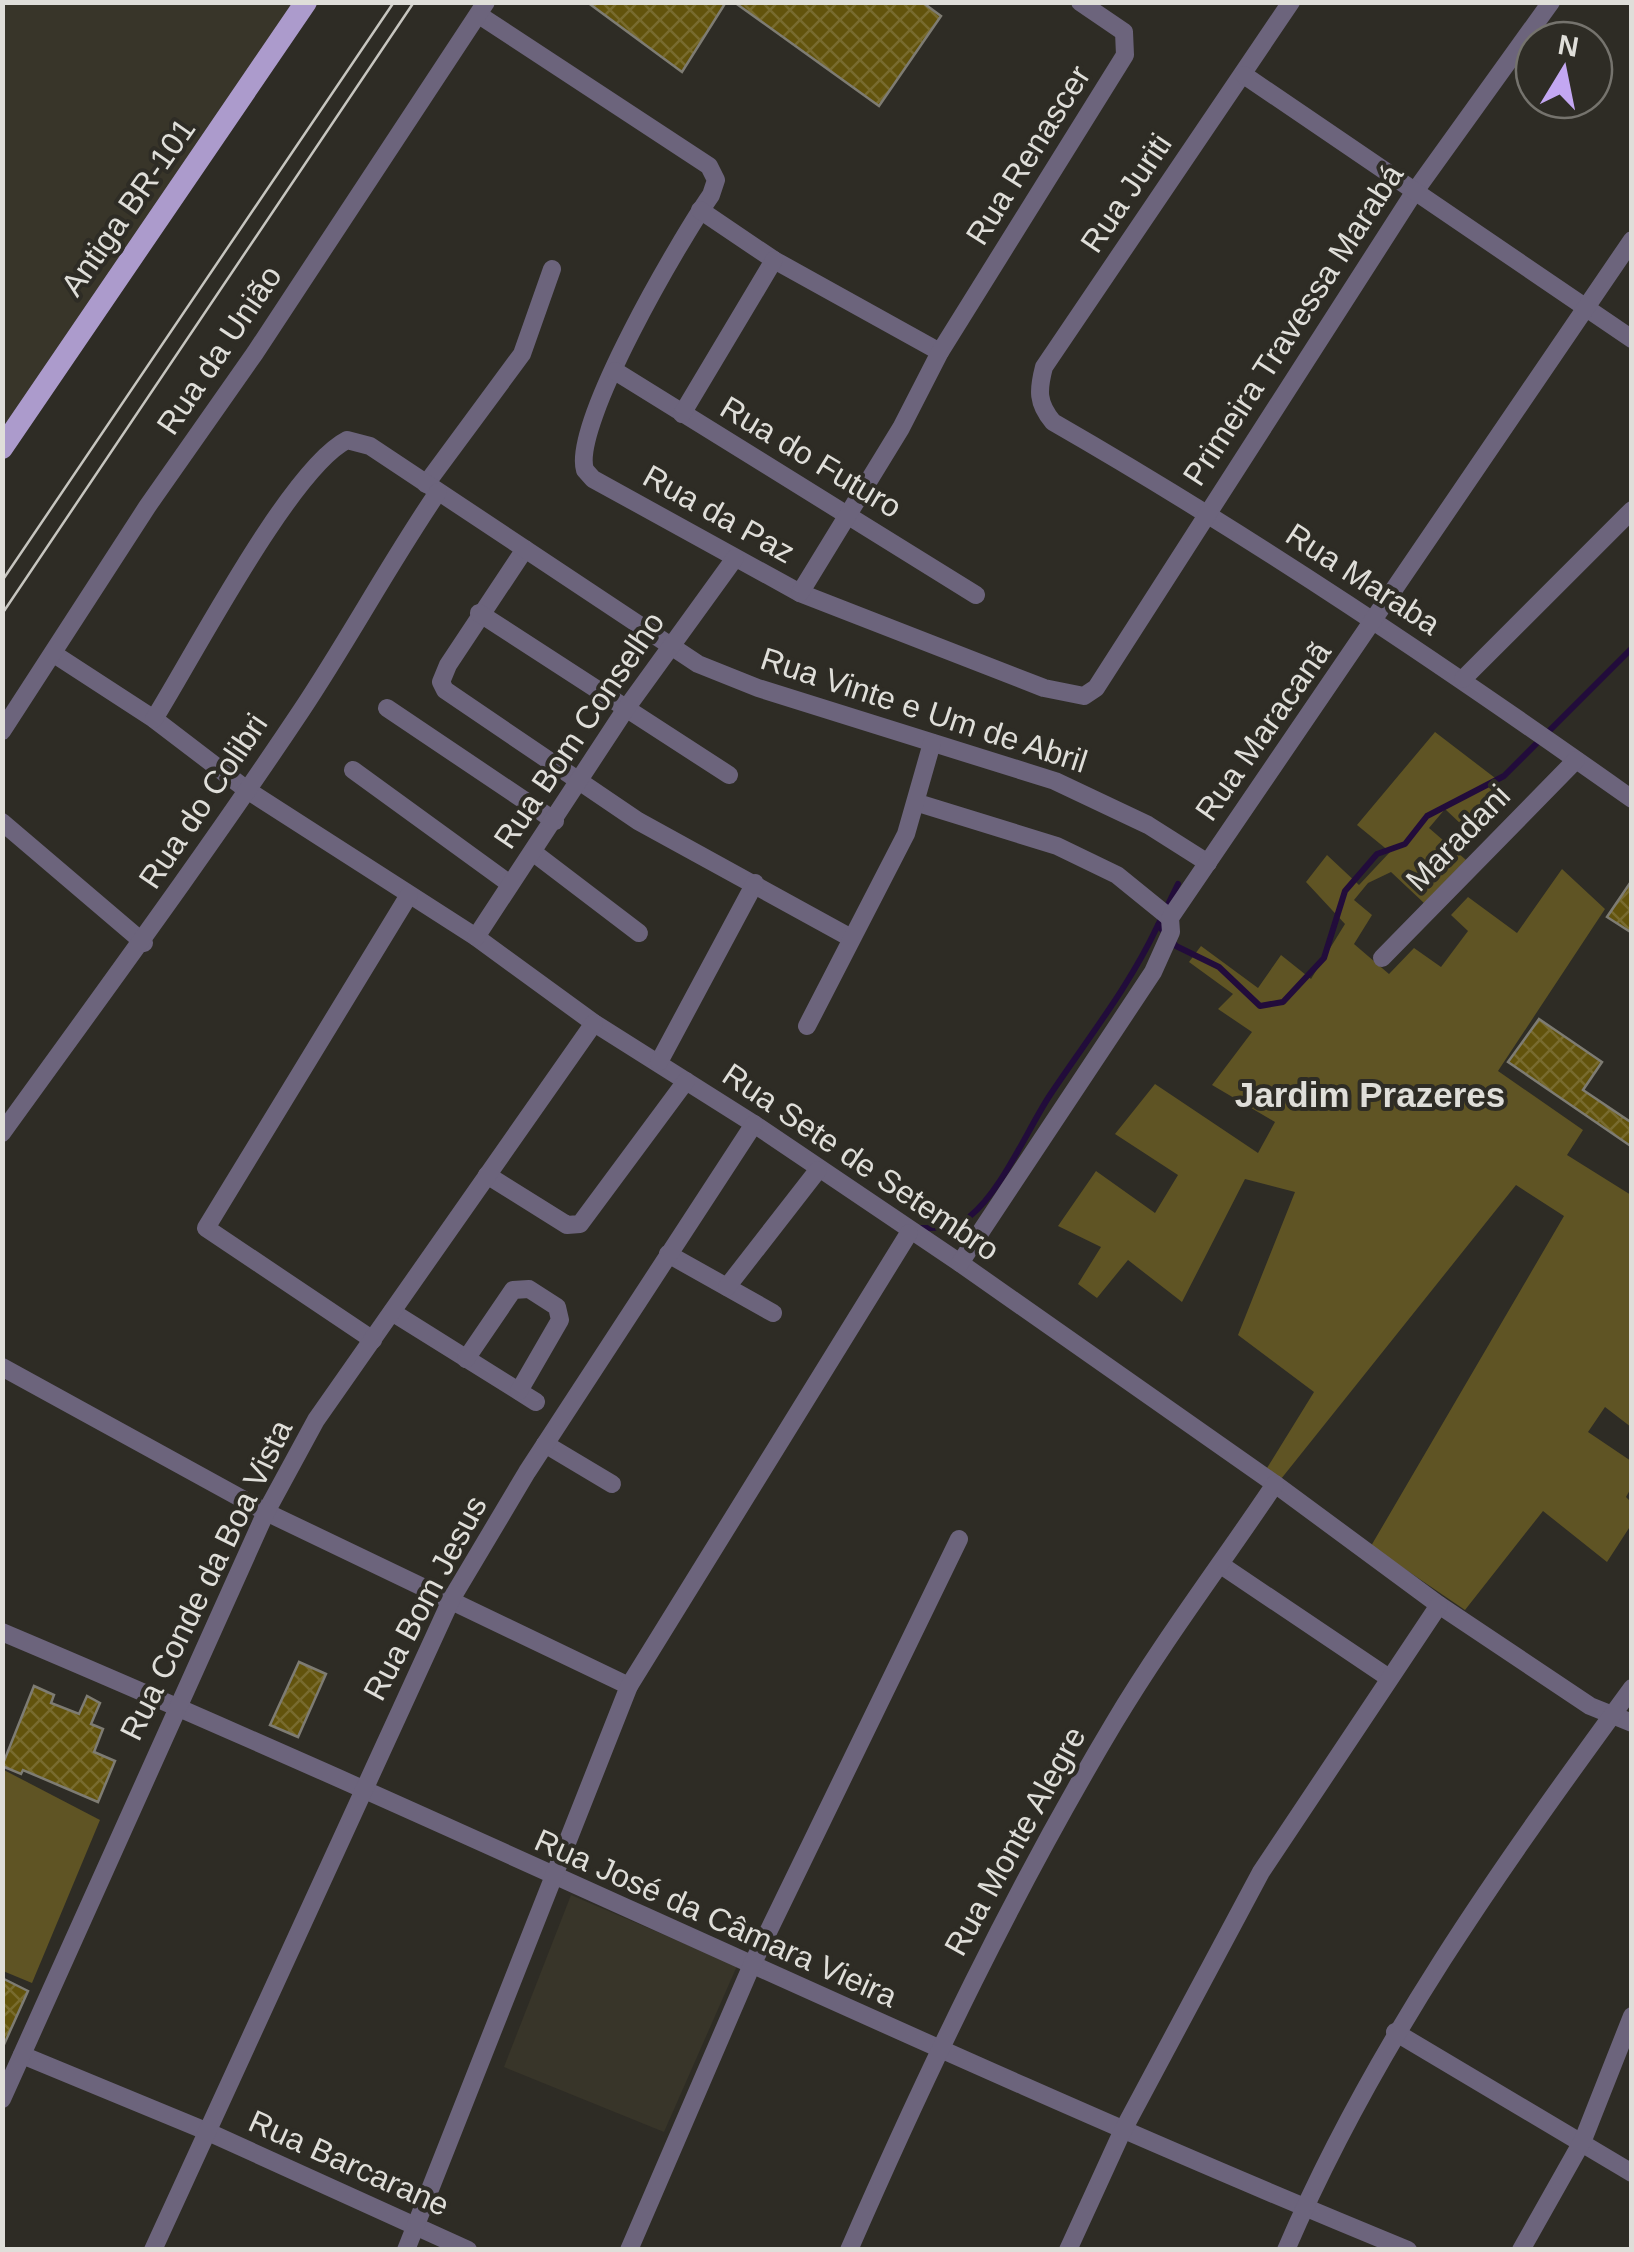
<svg xmlns="http://www.w3.org/2000/svg" width="1634" height="2252" font-family="Arial,sans-serif">
<defs>
<pattern id="building-cross-hatch" width="8" height="8" patternUnits="userSpaceOnUse" patternTransform="scale(2.5)"><rect width="8" height="8" fill="#62530c"/><path d="M0 0l8 8M0 8l8-8" fill="none" stroke="#786b2f"/></pattern>
</defs>
<rect width="100%" height="100%" fill="#2e2c25"/>
<!-- built -->
<g fill="#383529">
<path d="M 3,3 L 297,3 L 3,447 Z"/>
<path d="M 571,1895 L 737,1966 L 664,2132 L 504,2067 Z"/>
</g>
<!-- green -->
<g fill="#5f5424">
<path d="M 1435,732 L 1499,781 L 1462,825 L 1445,809 L 1429,828 L 1466,860 L 1424,903 L 1391,872 L 1368,883 L 1354,900 L 1372,915 L 1354,944 L 1389,974 L 1414,948 L 1441,967 L 1468,931 L 1451,915 L 1468,897 L 1517,933 L 1562,869 L 1605,909 L 1498,1071 L 1583,1130 L 1567,1155 L 1631,1195 L 1631,1427 L 1605,1407 L 1588,1432 L 1631,1461 L 1631,1488 L 1626,1497 L 1631,1502 L 1631,1525 L 1607,1562 L 1543,1511 L 1465,1610 L 1371,1546 L 1564,1216 L 1516,1185 L 1281,1479 L 1267,1468 L 1314,1392 L 1238,1335 L 1295,1192 L 1245,1179 L 1182,1302 L 1128,1260 L 1097,1298 L 1078,1284 L 1101,1247 L 1058,1226 L 1096,1171 L 1155,1213 L 1178,1175 L 1115,1134 L 1155,1084 L 1258,1153 L 1275,1122 L 1212,1085 L 1252,1032 L 1218,1009 L 1233,994 L 1189,962 L 1201,946 L 1258,988 L 1281,955 L 1311,979 L 1345,924 L 1306,882 L 1327,855 L 1359,885 L 1390,852 L 1357,825 Z"/>
<path d="M 2,1769 L 100,1820 L 32,1983 L 3,1971 Z"/>
</g>
<g fill="none" stroke-linecap="round" stroke-linejoin="round">
<!-- stream -->
<g stroke="#220c3b" stroke-width="6">
<path d="M 1178,884 L 1158,925 L 1176,946 L 1219,967 L 1260,1006 L 1283,1002 L 1324,958 L 1345,891 L 1377,854 L 1405,844 L 1427,816 L 1504,776 L 1632,648"/>
<path d="M 917,1228 C 935,1228 953,1229 969,1217 C 1002,1191 1027,1130 1050,1095 C 1088,1038 1129,987 1158,925"/>
</g>
</g>
<!-- building -->
<g fill="url(#building-cross-hatch)" stroke="#7e7c73" stroke-width="2.5">
<path d="M 587,2 L 726,2 L 682,72 Z"/>
<path d="M 734,2 L 922,2 L 941,16 L 879,106 Z"/>
<path d="M 1632,880 L 1632,933 L 1607,917 Z"/>
<path d="M 1539,1019 L 1602,1062 L 1583,1090 L 1632,1123 L 1632,1147 L 1508,1062 Z"/>
<path d="M 299,1662 L 326,1674 L 298,1737 L 270,1725 Z"/>
<path d="M 34,1686 L 54,1695 L 51,1703 L 79,1714 L 87,1696 L 100,1703 L 91,1724 L 103,1729 L 94,1752 L 115,1761 L 98,1802 L 23,1770 L 21,1774 L 2,1766 Z"/>
<path d="M 2,1978 L 28,1991 L 2,2049 Z"/>
</g>
<g fill="none" stroke-linecap="round" stroke-linejoin="round">
<!-- minor -->
<g stroke="#6c647c" stroke-width="18">
<path d="M 1291,2 L 1044,367 C 1038,390 1037,403 1053,422 C 1253,537 1444,666 1632,799"/>
<path d="M 479,15 L 709,166 L 716,180 L 711,195 C 681,238 571,425 585,470 L 593,479 L 800,593 L 1044,688 L 1084,696 L 1096,688 L 1413,194 L 1551,2"/>
<path d="M 1244,75 L 1632,339"/>
<path d="M 700,210 L 774,260 L 940,352"/>
<path d="M 615,371 L 976,595"/>
<path d="M 682,414 L 774,260"/>
<path d="M 426,484 L 522,354 L 552,269"/>
<path d="M 525,549 L 448,665 L 441,682 L 445,690 L 638,821 L 851,938"/>
<path d="M 800,593 L 901,428 L 940,352 L 1125,55 L 1124,32 L 1080,2"/>
<path d="M 479,613 L 729,775"/>
<path d="M 54,654 L 154,719 L 247,790 L 476,937 L 594,1023 L 754,1124 L 960,1263 L 1275,1484 L 1439,1605 L 1590,1706 L 1632,1723"/>
<path d="M 1463,679 L 1632,510"/>
<path d="M 387,708 L 555,821"/>
<path d="M 154,719 C 193,657 290,469 347,440 L 370,446 L 698,664 L 758,688 L 1055,781 L 1148,825 L 1208,863"/>
<path d="M 2,731 L 147,507 L 255,353 L 486,2"/>
<path d="M 353,770 L 510,884"/>
<path d="M 918,803 L 1057,846 L 1117,875 L 1170,918"/>
<path d="M 2,822 L 144,943"/>
<path d="M 534,853 L 639,933"/>
<path d="M 476,937 L 625,710 L 735,558"/>
<path d="M 1382,958 L 1576,760"/>
<path d="M 807,1026 L 906,834 L 932,743"/>
<path d="M 659,1062 L 755,883"/>
<path d="M 2,1133 C 103,993 205,855 301,711 C 349,639 389,564 438,492"/>
<path d="M 487,1175 L 567,1225 L 580,1224 L 686,1081"/>
<path d="M 668,1254 L 773,1313"/>
<path d="M 960,1263 L 1153,972 L 1171,932 L 1170,918 L 1632,240"/>
<path d="M 727,1287 L 818,1170"/>
<path d="M 392,1312 L 536,1402"/>
<path d="M 373,1340 L 206,1228 L 409,895"/>
<path d="M 466,1359 L 513,1290 L 529,1289 L 557,1307 L 560,1320 L 519,1391"/>
<path d="M 2,1367 L 266,1512 L 629,1686"/>
<path d="M 545,1444 L 612,1484"/>
<path d="M 1221,1565 L 1389,1678"/>
<path d="M 2,1632 C 474,1831 934,2056 1408,2250"/>
<path d="M 1395,2032 L 1632,2173"/>
<path d="M 22,2055 L 206,2131 L 468,2250"/>
<path d="M 2,2099 L 266,1512 L 316,1420 L 594,1023"/>
<path d="M 153,2250 L 452,1598 L 527,1472 L 754,1124"/>
<path d="M 406,2250 L 629,1686 L 909,1233"/>
<path d="M 629,2250 L 751,1967 L 959,1539"/>
<path d="M 849,2250 C 928,2069 1013,1892 1114,1723 C 1163,1641 1222,1563 1275,1484"/>
<path d="M 1068,2250 L 1122,2132 L 1261,1872 L 1439,1605"/>
<path d="M 1286,2250 C 1374,2045 1501,1867 1632,1688"/>
<path d="M 1521,2250 L 1583,2140 L 1632,2016"/>
</g>
<!-- major -->
<path stroke="#ac9bcc" stroke-width="22" d="M 2,448 L 306,2"/>
<!-- tram -->
<g stroke="#c6c5bf" stroke-width="2.5">
<path d="M 2,581 L 394,2"/>
<path d="M 2,614 L 414,2"/>
</g>
</g>
<g text-anchor="middle" stroke-width="8" stroke-linejoin="round" paint-order="stroke">
<!-- street labels -->
<g font-size="32" fill="#dfded9" stroke="#2e2c25">
<text transform="translate(1028 155) rotate(-58)" y="11">Rua Renascer</text>
<text transform="translate(1126 193) rotate(-56)" y="11">Rua Juriti</text>
<text transform="translate(128 207) rotate(-55)" y="11">Antiga BR-101</text>
<text transform="translate(1293 325) rotate(-57)" y="11">Primeira Travessa Marabá</text>
<text transform="translate(219 350) rotate(-56)" y="11">Rua da União</text>
<text transform="translate(811 457) rotate(31)" y="11">Rua do Futuro</text>
<text transform="translate(719 514) rotate(29)" y="11">Rua da Paz</text>
<text transform="translate(1363 579) rotate(33)" y="11">Rua Maraba</text>
<text transform="translate(924 710) rotate(18)" y="11">Rua Vinte e Um de Abril</text>
<text transform="translate(579 730) rotate(-56)" y="11">Rua Bom Conselho</text>
<text transform="translate(1263 731) rotate(-55)" y="11">Rua Maracanã</text>
<text transform="translate(203 801) rotate(-56)" y="11">Rua do Colibri</text>
<text transform="translate(1458 838) rotate(-46)" y="11">Maradani</text>
<text transform="translate(861 1162) rotate(34)" y="11">Rua Sete de Setembro</text>
<text transform="translate(206 1580) rotate(-64)" y="11">Rua Conde da Boa Vista</text>
<text transform="translate(425 1598) rotate(-62)" y="11">Rua Bom Jesus</text>
<text transform="translate(1015 1841) rotate(-61)" y="11">Rua Monte Alegre</text>
<text transform="translate(716 1918) rotate(24)" y="11">Rua José da Câmara Vieira</text>
<text transform="translate(349 2163) rotate(24)" y="11">Rua Barcarane</text>
</g>
<!-- neighbourhood labels -->
<g font-size="35" font-weight="bold" fill="#dfded9" stroke="#2e2c25">
<text x="1370" y="1107">Jardim Prazeres</text>
</g>
</g>
<!-- border -->
<rect width="1634" height="2252" fill="none" stroke="#dfded9" stroke-width="10"/>
<!-- north arrow -->
<g transform="translate(1564 70) rotate(10)"><circle r="48" fill="#2e2c25" stroke="#75736d" stroke-width="2.5"/>
<path d="M0-8L18 38L0 25L-18 38Z" fill="#c3a7f2"/>
<text y="-15" font-size="28" font-weight="bold" text-anchor="middle" fill="#dfded9">N</text>
</g>
</svg>
